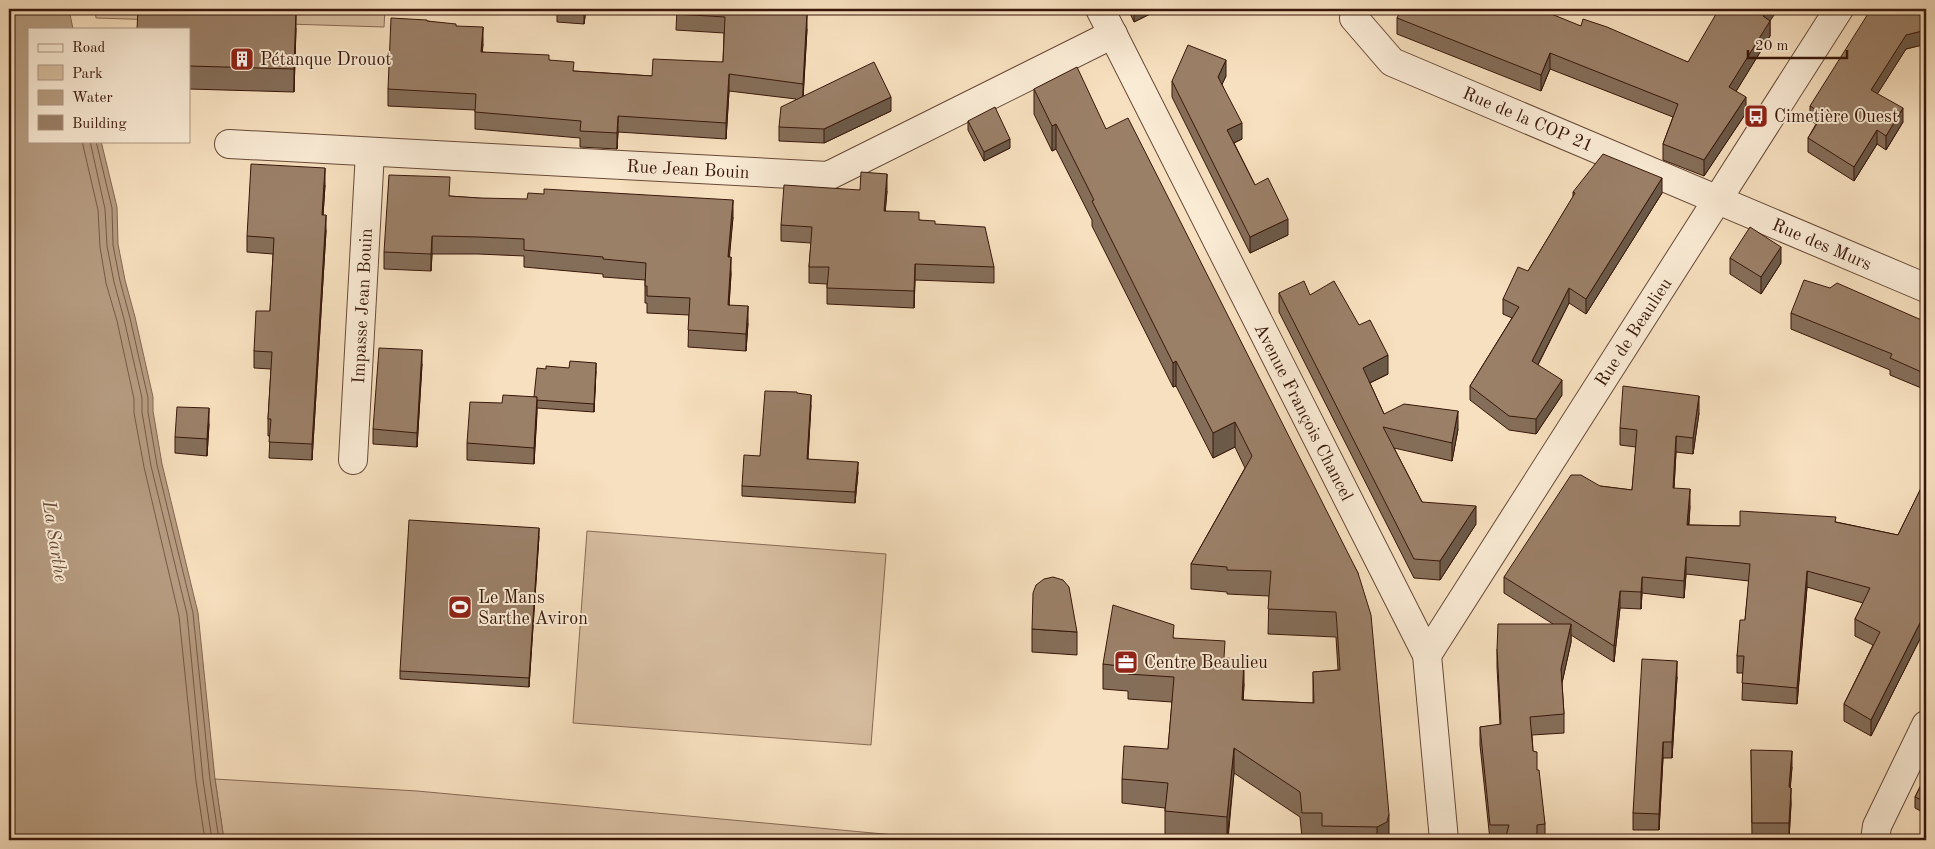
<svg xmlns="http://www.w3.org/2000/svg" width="1935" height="849" font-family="'Old Standard TT',serif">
<rect width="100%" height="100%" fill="#f7e0bf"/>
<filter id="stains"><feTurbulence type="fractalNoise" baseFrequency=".004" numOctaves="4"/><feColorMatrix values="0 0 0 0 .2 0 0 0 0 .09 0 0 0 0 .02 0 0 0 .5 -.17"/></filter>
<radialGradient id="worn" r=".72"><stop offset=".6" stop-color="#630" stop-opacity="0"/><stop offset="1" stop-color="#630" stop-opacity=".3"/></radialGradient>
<!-- green -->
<g fill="#d7bea0" stroke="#886a55">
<path d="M 95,9 L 385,9 L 384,27 L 96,18 Z"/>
<path d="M 587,531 L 886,554 L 871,745 L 573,723 Z"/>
<path d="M 215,779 L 417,791 L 949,840 L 224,840 Z"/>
</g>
<!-- water -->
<path fill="#b69c81" stroke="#846751" d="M 9,9 L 69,9 L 73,29 L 29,29 L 29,141 L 101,141 L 117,207 L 118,244 L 125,280 L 135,317 L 153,397 L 153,411 L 162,464 L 198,613 L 215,779 L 224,840 L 9,840 Z"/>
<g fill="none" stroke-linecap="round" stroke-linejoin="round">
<!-- shore -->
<g stroke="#775a46" stroke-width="1">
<path d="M 82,141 L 98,210 L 100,247 L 106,283 L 117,321 L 134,399 L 134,413 L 144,467 L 179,616 L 196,781 L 205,840"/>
<path d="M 90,141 L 105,209 L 107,246 L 114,282 L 124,319 L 142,398 L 142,412 L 151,466 L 187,614 L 203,780 L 212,840"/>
<path d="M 96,141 L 112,208 L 113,245 L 120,281 L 130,318 L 148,398 L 148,412 L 157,465 L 193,613 L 210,780 L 219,840"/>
</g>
<!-- street casing -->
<g stroke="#684937" stroke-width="30">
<g id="street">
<path d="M 1100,9 L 1427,655 L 1444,840"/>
<path d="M 1354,18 L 1392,62 L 1926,288"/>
<path d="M 229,144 L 828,176 L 1113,34"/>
<path d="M 353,460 L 370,152"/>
<path d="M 1427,655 L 1839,9"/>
<path d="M 1875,840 L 1877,826 L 1926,725"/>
</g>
</g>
<!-- street -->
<use href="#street" stroke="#faebd5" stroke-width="28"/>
</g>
<!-- wall -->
<g fill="#856e59" stroke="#38170a">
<path d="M 557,9 L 586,9 L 584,24 L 557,22 Z"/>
<path d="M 677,9 L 807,29 L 803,96 L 891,111 L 824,143 L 779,141 L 779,127 L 796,99 L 729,91 L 726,139 L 618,132 L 617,149 L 580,147 L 580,138 L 475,129 L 475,110 L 388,106 L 388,89 L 427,21 L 456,26 L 483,44 L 482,52 L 549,60 L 574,71 L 652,76 L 723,62 L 724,33 L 676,30 Z"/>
<path d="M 1128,9 L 1160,9 L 1134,22 Z"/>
<path d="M 1926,9 L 1926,44 L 1906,49 L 1877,94 L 1903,122 L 1886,150 L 1877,144 L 1854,181 L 1808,152 L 1808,138 L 1816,124 L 1810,120 L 1810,106 Z"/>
<path d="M 1397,18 L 1581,26 L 1688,62 L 1770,21 L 1770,36 L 1736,91 L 1746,113 L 1704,176 L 1663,160 L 1663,144 L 1673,117 L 1550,69 L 1541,91 L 1397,34 Z"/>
<path d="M 296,28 L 294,92 L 189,89 L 189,29 Z"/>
<path d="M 1226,76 L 1222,84 L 1242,139 L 1234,143 L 1255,185 L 1288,235 L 1250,253 L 1172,97 L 1172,81 Z"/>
<path d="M 1034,89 L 1106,129 L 1358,573 L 1389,840 L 1322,840 L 1322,838 L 1302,838 L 1300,817 L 1234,773 L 1228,840 L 1211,840 L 1165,836 L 1165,808 L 1122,803 L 1122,779 L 1168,749 L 1172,702 L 1128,699 L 1128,691 L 1103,689 L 1103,664 L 1174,638 L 1225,658 L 1244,684 L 1243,700 L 1313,703 L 1313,672 L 1338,670 L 1336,637 L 1268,634 L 1269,596 L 1227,594 L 1227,592 L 1191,589 L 1191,564 L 1245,468 L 1235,447 L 1213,458 L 1176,386 L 1173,387 L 1092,226 L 1092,220 L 1056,149 L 1052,151 L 1034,114 Z"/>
<path d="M 968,121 L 1010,148 L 984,161 L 968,130 Z"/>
<path d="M 325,185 L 323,215 L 326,231 L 312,460 L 269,458 L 270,436 L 268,436 L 268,419 L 271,369 L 254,368 L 254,351 L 270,311 L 273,254 L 247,252 L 247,236 Z"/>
<path d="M 860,190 L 887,191 L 885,211 L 935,224 L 994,267 L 994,283 L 915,280 L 914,308 L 827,304 L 827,284 L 809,283 L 809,267 L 811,243 L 781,241 L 781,225 Z"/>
<path d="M 1573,192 L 1662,193 L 1586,314 L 1569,303 L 1538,365 L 1562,395 L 1536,434 L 1509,430 L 1470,400 L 1470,386 L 1512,318 L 1503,314 L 1503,299 L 1528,271 L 1573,197 Z"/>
<path d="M 449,196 L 733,217 L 729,257 L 731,274 L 729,305 L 748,323 L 746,351 L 688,347 L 689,315 L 647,313 L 647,303 L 645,303 L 645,280 L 603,277 L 603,274 L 524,267 L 524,256 L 478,254 L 432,254 L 431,271 L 384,269 L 384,252 Z"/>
<path d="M 1730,258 L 1781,263 L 1761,294 L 1730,274 Z"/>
<path d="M 1279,293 L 1359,325 L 1388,374 L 1370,383 L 1384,414 L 1458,429 L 1452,461 L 1394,448 L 1422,502 L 1476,524 L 1440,580 L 1414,578 L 1279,312 Z"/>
<path d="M 1791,313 L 1926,322 L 1926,390 L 1890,375 L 1890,370 L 1791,329 Z"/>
<path d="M 422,364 L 417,447 L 373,444 L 373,429 Z"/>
<path d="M 596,371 L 594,412 L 537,408 L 534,464 L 467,460 L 467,443 L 502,403 L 534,397 Z"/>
<path d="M 797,393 L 811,405 L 808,459 L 858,472 L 855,503 L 742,496 L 742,486 Z"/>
<path d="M 1699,413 L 1693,454 L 1676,452 L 1674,488 L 1690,506 L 1689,525 L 1740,526 L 1836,522 L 1898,535 L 1926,478 L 1926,627 L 1871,736 L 1844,721 L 1844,704 L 1873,645 L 1855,636 L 1855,619 L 1863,603 L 1807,587 L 1797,704 L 1742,700 L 1743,673 L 1737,673 L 1737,656 L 1745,620 L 1749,581 L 1686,574 L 1684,598 L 1642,593 L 1641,609 L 1620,608 L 1614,662 L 1571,635 L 1571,642 L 1562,683 L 1564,714 L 1564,733 L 1532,735 L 1533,751 L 1545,824 L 1545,840 L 1490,840 L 1480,745 L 1480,727 L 1500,725 L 1497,667 L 1497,649 L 1553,624 L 1504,593 L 1504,577 L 1600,486 L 1632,490 L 1636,447 L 1620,445 L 1620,428 Z"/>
<path d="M 209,424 L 207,456 L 175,453 L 175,437 Z"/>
<path d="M 1926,437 L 1926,467 L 1921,464 L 1921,448 Z"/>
<path d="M 539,536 L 529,687 L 400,679 L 400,671 Z"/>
<path d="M 1032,629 L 1077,632 L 1077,655 L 1032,652 Z"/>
<path d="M 1677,677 L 1672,758 L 1663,758 L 1659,830 L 1633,830 L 1633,813 Z"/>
<path d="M 1751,750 L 1792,767 L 1790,788 L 1791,804 L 1789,839 L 1752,839 Z"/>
<path d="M 1926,775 L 1926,814 L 1915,808 L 1915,797 Z"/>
</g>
<!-- shaded-wall -->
<g fill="#6c5a49" stroke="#38170a">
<path d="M 296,9 L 296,28 L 294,92 L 294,69 Z"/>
<path d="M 584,9 L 586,9 L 584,24 Z"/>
<path d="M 1134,9 L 1160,9 L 1134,22 Z"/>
<path d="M 1768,9 L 1778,9 L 1770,21 L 1770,36 L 1729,103 L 1729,87 L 1763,16 Z"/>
<path d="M 807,12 L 807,29 L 803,100 L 803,84 Z"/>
<path d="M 483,27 L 483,44 L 481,69 L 481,52 Z"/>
<path d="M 1926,30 L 1926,44 L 1906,49 L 1871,104 L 1871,90 L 1906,35 Z"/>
<path d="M 1550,53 L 1550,69 L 1541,91 L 1541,75 Z"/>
<path d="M 1226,60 L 1226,76 L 1218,93 L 1218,77 Z"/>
<path d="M 729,74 L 729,91 L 726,139 L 726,123 Z"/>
<path d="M 891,97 L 891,111 L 824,143 L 824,129 Z"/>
<path d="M 1746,97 L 1746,113 L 1704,176 L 1704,160 Z"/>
<path d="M 1903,108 L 1903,122 L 1886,150 L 1886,136 Z"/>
<path d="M 618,116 L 618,132 L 617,149 L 617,133 Z"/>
<path d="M 1242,123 L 1242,139 L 1227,146 L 1227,130 Z"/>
<path d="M 1056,124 L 1056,149 L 1052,151 L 1052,126 Z"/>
<path d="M 1877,130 L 1877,144 L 1854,181 L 1854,167 Z"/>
<path d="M 1010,139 L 1010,148 L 984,161 L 984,152 Z"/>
<path d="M 325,168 L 325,185 L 322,231 L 322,215 Z"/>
<path d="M 887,174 L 887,191 L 884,227 L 884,211 Z"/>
<path d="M 1662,178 L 1662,193 L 1586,314 L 1586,299 Z"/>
<path d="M 733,200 L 733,217 L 728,274 L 728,257 Z"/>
<path d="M 326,215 L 326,231 L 312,460 L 312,444 Z"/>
<path d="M 1288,219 L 1288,235 L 1250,253 L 1250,237 Z"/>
<path d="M 432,236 L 432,254 L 431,271 L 431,254 Z"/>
<path d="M 1781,247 L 1781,263 L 1761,294 L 1761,277 Z"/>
<path d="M 731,257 L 731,274 L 728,322 L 728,305 Z"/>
<path d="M 915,264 L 915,280 L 914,308 L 914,291 Z"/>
<path d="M 1569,288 L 1569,303 L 1532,376 L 1532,361 Z"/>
<path d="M 748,306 L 748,323 L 746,351 L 746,334 Z"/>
<path d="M 422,350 L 422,364 L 417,447 L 417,433 Z"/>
<path d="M 1388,355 L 1388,374 L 1363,386 L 1363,368 Z"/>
<path d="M 1176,361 L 1176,386 L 1173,387 L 1173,363 Z"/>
<path d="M 596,363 L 596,371 L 594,412 L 594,404 Z"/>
<path d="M 1562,380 L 1562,395 L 1536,434 L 1536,419 Z"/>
<path d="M 811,395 L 811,405 L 807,470 L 807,459 Z"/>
<path d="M 1699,396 L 1699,413 L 1693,454 L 1693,438 Z"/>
<path d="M 537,397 L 537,414 L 534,464 L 534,448 Z"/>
<path d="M 209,408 L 209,424 L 207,456 L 207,439 Z"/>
<path d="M 1458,411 L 1458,429 L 1452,461 L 1452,443 Z"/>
<path d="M 1235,422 L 1235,447 L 1213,458 L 1213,433 Z"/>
<path d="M 1676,436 L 1676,452 L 1673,504 L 1673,488 Z"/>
<path d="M 858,462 L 858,472 L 855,503 L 855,492 Z"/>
<path d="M 1690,489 L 1690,506 L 1687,542 L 1687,525 Z"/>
<path d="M 1476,506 L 1476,524 L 1440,580 L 1440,561 Z"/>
<path d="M 539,528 L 539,536 L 529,687 L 529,678 Z"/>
<path d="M 1686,557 L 1686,574 L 1684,598 L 1684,581 Z"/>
<path d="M 1807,571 L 1807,587 L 1797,704 L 1797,688 Z"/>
<path d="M 1642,577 L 1642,593 L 1641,609 L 1641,592 Z"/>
<path d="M 1620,591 L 1620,608 L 1614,662 L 1614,646 Z"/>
<path d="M 1926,611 L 1926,627 L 1871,736 L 1871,720 Z"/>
<path d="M 1571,624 L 1571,642 L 1561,687 L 1561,669 Z"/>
<path d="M 1244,659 L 1244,684 L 1242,725 L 1242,700 Z"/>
<path d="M 1677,661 L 1677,677 L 1672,758 L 1672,742 Z"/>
<path d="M 1663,742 L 1663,758 L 1659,830 L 1659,814 Z"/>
<path d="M 1234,748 L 1234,773 L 1227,840 L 1227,817 Z"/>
<path d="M 1792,751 L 1792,767 L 1789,804 L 1789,787 Z"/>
<path d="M 1791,788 L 1791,804 L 1789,839 L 1789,823 Z"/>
<path d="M 1389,814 L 1389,840 L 1377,840 L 1377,827 Z"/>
</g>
<!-- building -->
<g fill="#9b8068" stroke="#38170a">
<path d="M 138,9 L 296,9 L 294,69 L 189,66 L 189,29 L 137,29 Z"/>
<path d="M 677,9 L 776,9 L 807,12 L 803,84 L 729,74 L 726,123 L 618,116 L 617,133 L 580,131 L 581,121 L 475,112 L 476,94 L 388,89 L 391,18 L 427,20 L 427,21 L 456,24 L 456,26 L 483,27 L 481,52 L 549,55 L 549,60 L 574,62 L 573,71 L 652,76 L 653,59 L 723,62 L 725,17 L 676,14 Z"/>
<path d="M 1401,9 L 1539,9 L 1581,26 L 1583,19 L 1607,27 L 1688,62 L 1719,9 L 1768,9 L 1763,16 L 1770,21 L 1729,87 L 1746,97 L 1704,160 L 1663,144 L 1678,104 L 1550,53 L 1541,75 L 1397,18 Z"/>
<path d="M 1871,9 L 1926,9 L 1926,30 L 1906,35 L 1871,90 L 1903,108 L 1886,136 L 1877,130 L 1854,167 L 1808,138 L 1823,114 L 1810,106 Z"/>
<path d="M 1188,45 L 1226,60 L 1218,77 L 1242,123 L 1227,130 L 1255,185 L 1268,178 L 1288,219 L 1250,237 L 1172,81 Z"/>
<path d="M 874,62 L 891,97 L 824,129 L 779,127 L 781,107 Z"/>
<path d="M 1077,67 L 1106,129 L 1128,118 L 1358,573 L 1371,615 L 1389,814 L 1387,822 L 1377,827 L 1322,826 L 1322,813 L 1302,813 L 1300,792 L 1234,748 L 1227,817 L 1165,811 L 1168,783 L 1122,779 L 1124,746 L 1168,749 L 1174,677 L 1128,674 L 1128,667 L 1103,664 L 1113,605 L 1174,625 L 1173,638 L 1225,641 L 1224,658 L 1244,659 L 1242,700 L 1314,703 L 1313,672 L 1340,670 L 1336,612 L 1268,609 L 1271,571 L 1227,570 L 1227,567 L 1191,564 L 1252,456 L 1235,422 L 1213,433 L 1176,361 L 1173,363 L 1092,201 L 1094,200 L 1056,124 L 1052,126 L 1034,89 Z"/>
<path d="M 995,107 L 1010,139 L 984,152 L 968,121 Z"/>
<path d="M 1603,154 L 1662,178 L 1586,299 L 1569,288 L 1532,361 L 1562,380 L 1536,419 L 1509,416 L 1470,386 L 1519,307 L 1503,299 L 1518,267 L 1528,271 L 1575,193 L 1573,192 Z"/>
<path d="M 251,164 L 325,168 L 322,215 L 326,215 L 312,444 L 269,442 L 271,419 L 268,419 L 272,352 L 254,351 L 256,311 L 270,311 L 274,238 L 247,236 Z"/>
<path d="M 861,172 L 887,174 L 884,211 L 919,212 L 919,220 L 935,221 L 935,224 L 985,227 L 994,267 L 915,264 L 914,291 L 827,288 L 829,267 L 809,267 L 812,227 L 781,225 L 784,185 L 860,190 Z"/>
<path d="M 389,175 L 450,177 L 449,196 L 480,198 L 527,199 L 528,193 L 544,194 L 544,189 L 733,200 L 728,257 L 731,257 L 728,305 L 748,306 L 746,334 L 688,330 L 690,298 L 647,296 L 647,286 L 645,286 L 646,263 L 603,259 L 603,257 L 524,250 L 524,239 L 478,237 L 432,236 L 431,254 L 384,252 Z"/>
<path d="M 1750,227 L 1781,247 L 1761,277 L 1730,258 Z"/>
<path d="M 1804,280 L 1830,288 L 1837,283 L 1926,322 L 1926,374 L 1890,358 L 1892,354 L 1791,313 Z"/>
<path d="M 1304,281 L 1310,295 L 1334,281 L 1359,325 L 1370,320 L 1388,355 L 1363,368 L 1384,414 L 1404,404 L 1458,411 L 1452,443 L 1383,427 L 1422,502 L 1476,506 L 1440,561 L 1414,559 L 1279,293 Z"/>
<path d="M 379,348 L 422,350 L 417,433 L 373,429 Z"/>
<path d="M 570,361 L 596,363 L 594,404 L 536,400 L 537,397 L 534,397 L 537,368 L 546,369 L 546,366 L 569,368 Z"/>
<path d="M 1623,386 L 1699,396 L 1693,438 L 1676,436 L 1673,488 L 1690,489 L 1687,525 L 1740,526 L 1740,511 L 1836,517 L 1835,522 L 1898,535 L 1926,478 L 1926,611 L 1871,720 L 1844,704 L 1880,632 L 1855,619 L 1870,588 L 1807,571 L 1797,688 L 1742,683 L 1744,656 L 1737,656 L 1740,620 L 1745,620 L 1750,564 L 1686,557 L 1684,581 L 1642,577 L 1641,592 L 1620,591 L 1614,646 L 1504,577 L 1571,475 L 1581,475 L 1600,486 L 1632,490 L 1637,430 L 1620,428 Z"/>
<path d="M 765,391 L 797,392 L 797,393 L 811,395 L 807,459 L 858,462 L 855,492 L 742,486 L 744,455 L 760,456 Z"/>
<path d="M 503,395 L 537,397 L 534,448 L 467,443 L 470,402 L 502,403 Z"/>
<path d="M 177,407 L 209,408 L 207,439 L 175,437 Z"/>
<path d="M 1926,437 L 1926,450 L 1921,448 Z"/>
<path d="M 409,520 L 539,528 L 529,678 L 400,671 Z"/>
<path d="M 1053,577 L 1063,580 L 1069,587 L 1077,632 L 1032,629 L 1033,593 L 1036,585 L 1044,579 Z"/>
<path d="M 1498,624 L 1571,624 L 1561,669 L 1564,714 L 1530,717 L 1533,751 L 1537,752 L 1537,770 L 1539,770 L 1545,824 L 1537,825 L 1537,840 L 1505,840 L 1509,825 L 1490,825 L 1480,727 L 1501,724 L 1497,649 Z"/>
<path d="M 1642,659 L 1677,661 L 1672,742 L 1663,742 L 1659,814 L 1633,813 Z"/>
<path d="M 1751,750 L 1792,751 L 1789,787 L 1791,788 L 1789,823 L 1752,823 Z"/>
<path d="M 1926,775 L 1926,802 L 1915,797 Z"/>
</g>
<!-- icons -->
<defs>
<g id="building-square" transform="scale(1.25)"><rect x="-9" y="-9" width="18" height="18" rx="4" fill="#8f2418" stroke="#faebd5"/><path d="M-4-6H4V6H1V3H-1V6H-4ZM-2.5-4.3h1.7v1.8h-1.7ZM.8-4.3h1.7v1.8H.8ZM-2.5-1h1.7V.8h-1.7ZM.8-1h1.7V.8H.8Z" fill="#fff"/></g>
<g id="bus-square" transform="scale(1.25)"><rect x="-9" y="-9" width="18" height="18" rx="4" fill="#8f2418" stroke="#faebd5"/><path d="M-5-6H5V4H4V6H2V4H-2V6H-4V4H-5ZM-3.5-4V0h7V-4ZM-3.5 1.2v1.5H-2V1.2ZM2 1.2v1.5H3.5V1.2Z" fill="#fff"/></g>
<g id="stadium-square" transform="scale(1.25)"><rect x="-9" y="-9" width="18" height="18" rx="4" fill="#8f2418" stroke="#faebd5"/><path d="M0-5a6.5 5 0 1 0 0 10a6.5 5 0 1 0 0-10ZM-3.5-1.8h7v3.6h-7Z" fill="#fff"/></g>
<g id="office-square" transform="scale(1.25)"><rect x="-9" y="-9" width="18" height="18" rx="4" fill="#8f2418" stroke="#faebd5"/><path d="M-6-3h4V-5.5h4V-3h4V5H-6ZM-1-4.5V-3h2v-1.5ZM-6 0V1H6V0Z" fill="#fff"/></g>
</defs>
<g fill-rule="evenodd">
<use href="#building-square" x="242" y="59"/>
<use href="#bus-square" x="1756" y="116"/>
<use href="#stadium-square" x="460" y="607"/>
<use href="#office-square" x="1126" y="662"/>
</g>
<g text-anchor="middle" stroke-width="4" stroke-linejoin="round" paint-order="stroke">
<!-- poi labels -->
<g font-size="18" fill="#38170a" stroke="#faebd5" text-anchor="start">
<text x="260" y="65">Pétanque Drouot</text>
<text x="1774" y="122">Cimetière Ouest</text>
<text x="478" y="603">Le Mans<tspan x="478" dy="21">Sarthe Aviron</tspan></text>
<text x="1144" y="668">Centre Beaulieu</text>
</g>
<!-- street labels -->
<g font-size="18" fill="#38170a" stroke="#faebd5">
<text transform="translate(1528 119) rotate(23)" y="6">Rue de la COP 21</text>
<text transform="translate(688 169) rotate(3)" y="6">Rue Jean Bouin</text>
<text transform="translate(1822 244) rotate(23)" y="6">Rue des Murs</text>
<text transform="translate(362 306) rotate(-87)" y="6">Impasse Jean Bouin</text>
<text transform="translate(1633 332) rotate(-57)" y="6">Rue de Beaulieu</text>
<text transform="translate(1304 412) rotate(63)" y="6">Avenue François Chancel</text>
</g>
<!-- water labels -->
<g font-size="19" font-style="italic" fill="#6a4c3a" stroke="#faebd5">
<text transform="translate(56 541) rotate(81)" y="7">La Sarthe</text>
</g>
</g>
<!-- margin -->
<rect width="1935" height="849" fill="none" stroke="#f7e0bf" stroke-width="30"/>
<rect x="10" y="10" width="1915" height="829" fill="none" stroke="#38170a" stroke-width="2.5"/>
<rect x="15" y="15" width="1905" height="819" fill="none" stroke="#38170a"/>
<!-- legend -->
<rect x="28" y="28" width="162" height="115" fill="#faebd5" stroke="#ac9684"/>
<rect x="38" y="44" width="25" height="8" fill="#faebd5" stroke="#ac9684"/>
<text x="72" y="52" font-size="15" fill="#38170a">Road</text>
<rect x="38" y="65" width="25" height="15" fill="#d7bea0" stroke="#ac9684"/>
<text x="72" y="78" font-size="15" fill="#38170a">Park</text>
<rect x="38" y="90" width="25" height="15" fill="#b69c81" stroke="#ac9684"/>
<text x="72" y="102" font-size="15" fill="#38170a">Water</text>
<rect x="38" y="115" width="25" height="15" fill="#9b8068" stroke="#ac9684"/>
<text x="72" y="128" font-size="15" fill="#38170a">Building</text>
<!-- scale -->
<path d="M1748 50v8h99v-8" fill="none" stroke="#38170a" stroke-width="2.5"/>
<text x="1755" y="50" font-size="15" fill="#38170a" stroke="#faebd5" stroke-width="4" paint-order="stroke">20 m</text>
<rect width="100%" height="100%" filter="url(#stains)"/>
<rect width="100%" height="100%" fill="url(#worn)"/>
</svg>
